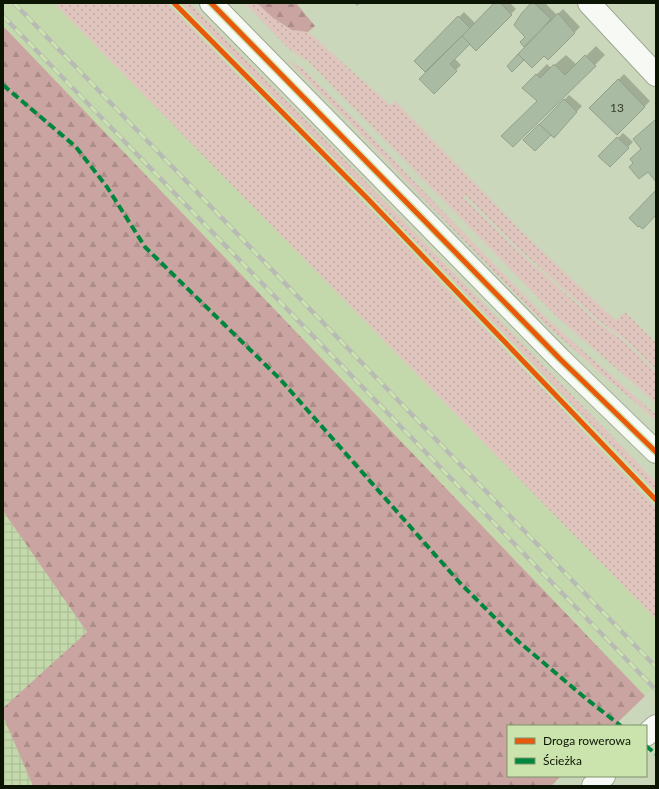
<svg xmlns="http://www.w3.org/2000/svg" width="659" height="789" font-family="Lato,sans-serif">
<defs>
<pattern id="industrial-grid" width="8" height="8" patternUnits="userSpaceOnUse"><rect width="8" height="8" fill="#c4d9ab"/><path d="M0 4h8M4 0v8" fill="none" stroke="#a7b992"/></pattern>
<pattern id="grass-dots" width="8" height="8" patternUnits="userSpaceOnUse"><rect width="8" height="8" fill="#dfc5bd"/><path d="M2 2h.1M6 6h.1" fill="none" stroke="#bea8a1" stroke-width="1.8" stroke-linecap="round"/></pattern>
<pattern id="forest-firs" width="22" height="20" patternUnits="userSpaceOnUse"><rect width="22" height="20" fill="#c9a4a0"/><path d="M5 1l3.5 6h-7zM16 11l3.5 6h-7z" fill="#ab8c88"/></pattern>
</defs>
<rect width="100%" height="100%" fill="#cad7bb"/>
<!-- built -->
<path fill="#c4d9ab" d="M 3,3 L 54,3 L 656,619 L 656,686 L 645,696 L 3,26 Z"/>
<!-- industrial -->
<g fill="url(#industrial-grid)">
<path d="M 3,511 L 87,632 L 3,708 Z"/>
<path d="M 3,716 L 33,786 L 3,786 Z"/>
</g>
<!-- grass -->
<g fill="url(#grass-dots)">
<path d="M 54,3 L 167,3 L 404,244 L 656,508 L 656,619 Z"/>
<path d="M 181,3 L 190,3 L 336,151 L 656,482 L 656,492 L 369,193 Z"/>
<path d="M 245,3 L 257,3 L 272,17 L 292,30 L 308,32 L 391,106 L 395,101 L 522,232 L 616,321 L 625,312 L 656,343 L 656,369 L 627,341 L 599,321 L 516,246 L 465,195 L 463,197 L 515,248 L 598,323 L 626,343 L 656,372 L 656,403 L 556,316 L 308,61 L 290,50 Z"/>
<path d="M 286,59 L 303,69 L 350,115 L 547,319 L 656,415 L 656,420 L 597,370 L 543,322 L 346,119 Z"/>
</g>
<!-- forest -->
<g fill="url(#forest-firs)">
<path d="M 257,3 L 296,3 L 315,26 L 308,32 L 292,30 L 272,17 Z"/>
<path d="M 3,26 L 645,696 L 614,726 L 508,726 L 508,776 L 561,776 L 551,786 L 33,786 L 3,716 L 3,708 L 87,632 L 3,511 Z"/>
</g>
<!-- shadow -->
<g fill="#0003">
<path d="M 355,3 L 360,3 L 357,6 Z"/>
<path d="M 495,3 L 510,3 L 516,9 L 476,49 L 470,43 L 454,58 L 461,65 L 434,92 L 427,72 L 415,61 L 464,12 L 475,23 Z"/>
<path d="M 532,3 L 545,3 L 557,15 L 563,9 L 580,27 L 548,59 L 548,24 L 547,23 L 526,37 Z"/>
<path d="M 596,46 L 605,55 L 513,146 L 538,101 L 523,88 L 547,64 L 551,68 L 566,55 L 577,65 Z"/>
<path d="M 624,74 L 650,101 L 617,134 L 591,108 Z"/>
<path d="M 569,95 L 582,106 L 559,131 L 525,140 Z"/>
<path d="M 623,133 L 633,142 L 610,166 L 600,156 Z"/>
</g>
<!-- building -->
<g fill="#aabba4" stroke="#92a18c">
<path d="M 494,3 L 500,3 L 512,15 L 476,51 L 462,36 Z"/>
<path d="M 531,3 L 534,3 L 551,19 L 524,47 L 520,42 L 525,37 L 514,25 L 521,14 Z"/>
<path d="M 558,13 L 575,33 L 548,60 L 544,56 L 532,68 L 518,54 Z"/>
<path d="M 458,16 L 470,28 L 425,72 L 414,61 Z"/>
<path d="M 462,36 L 470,44 L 450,64 L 457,71 L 434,94 L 419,79 Z"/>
<path d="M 518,54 L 524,60 L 512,72 L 507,66 Z"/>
<path d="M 585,55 L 596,66 L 513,147 L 501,136 L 537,101 L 522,88 L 536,74 L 540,78 L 553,65 L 555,65 L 565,75 Z"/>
<path d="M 618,79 L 645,107 L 617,135 L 589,108 Z"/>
<path d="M 564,99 L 577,112 L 554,138 L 539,125 Z"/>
<path d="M 656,119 L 656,182 L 648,172 L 639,179 L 629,167 L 633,163 L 630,159 L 641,149 L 633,139 Z"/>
<path d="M 539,124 L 551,135 L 535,151 L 523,140 Z"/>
<path d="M 617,137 L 629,148 L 610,167 L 598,156 Z"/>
<path d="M 656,190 L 656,215 L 643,229 L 639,226 L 638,227 L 629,218 Z"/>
</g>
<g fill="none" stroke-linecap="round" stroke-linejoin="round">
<!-- minor casing -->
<g stroke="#9fa992" stroke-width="24">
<g id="minor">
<path d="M 589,3 L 656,75"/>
<path d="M 646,735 L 656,726"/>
<path d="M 593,786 L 604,776"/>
</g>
</g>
<!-- tertiary casing -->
<g stroke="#9fa992" stroke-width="24">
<path id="tertiary" d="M 211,3 L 561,360 L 656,452"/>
</g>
<!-- minor -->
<use href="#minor" stroke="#f7f9f5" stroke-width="22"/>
<!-- tertiary -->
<use href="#tertiary" stroke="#f7f9f5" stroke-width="22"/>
<!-- rail casing -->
<g stroke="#b8bbb4" stroke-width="4.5">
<g id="rail">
<path d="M 14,3 L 656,667"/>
<path d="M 3,16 L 656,690"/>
</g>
</g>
<!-- rail -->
<use href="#rail" stroke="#cbe4ae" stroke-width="3" stroke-dasharray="9" stroke-linecap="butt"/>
<!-- quiet -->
<g stroke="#00873e" stroke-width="4" stroke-dasharray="8 4" stroke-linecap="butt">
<path d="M 3,85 L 76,147 L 107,187 L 145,247 L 280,379 L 460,583 L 519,642 L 584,697 L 621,726"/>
<path d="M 646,746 L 656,754"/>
</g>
<!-- cycleway casing -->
<g stroke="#cbe4ae" stroke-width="8">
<g id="cycleway">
<path d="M 174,3 L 366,197 L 656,500"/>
<path d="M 211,3 L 561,360 L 656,452"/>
</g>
</g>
<!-- cycleway -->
<use href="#cycleway" stroke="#e8590c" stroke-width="5"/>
</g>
<g text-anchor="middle" stroke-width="4" stroke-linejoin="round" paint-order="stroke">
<!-- number labels -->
<g font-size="12" fill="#343e2b">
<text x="617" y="112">13</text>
</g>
</g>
<!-- border -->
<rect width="659" height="789" fill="none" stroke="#0c1403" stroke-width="8"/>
<!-- legend -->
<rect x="507" y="725" width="140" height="52" fill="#cbe4ae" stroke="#7f916a"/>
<rect x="515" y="738" width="20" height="6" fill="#e8590c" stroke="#7f916a"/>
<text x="543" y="745" font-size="12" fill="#0c1403">Droga rowerowa</text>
<rect x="515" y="758" width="20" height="6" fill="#00873e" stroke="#7f916a"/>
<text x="543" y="765" font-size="12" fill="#0c1403">Ścieżka</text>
</svg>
